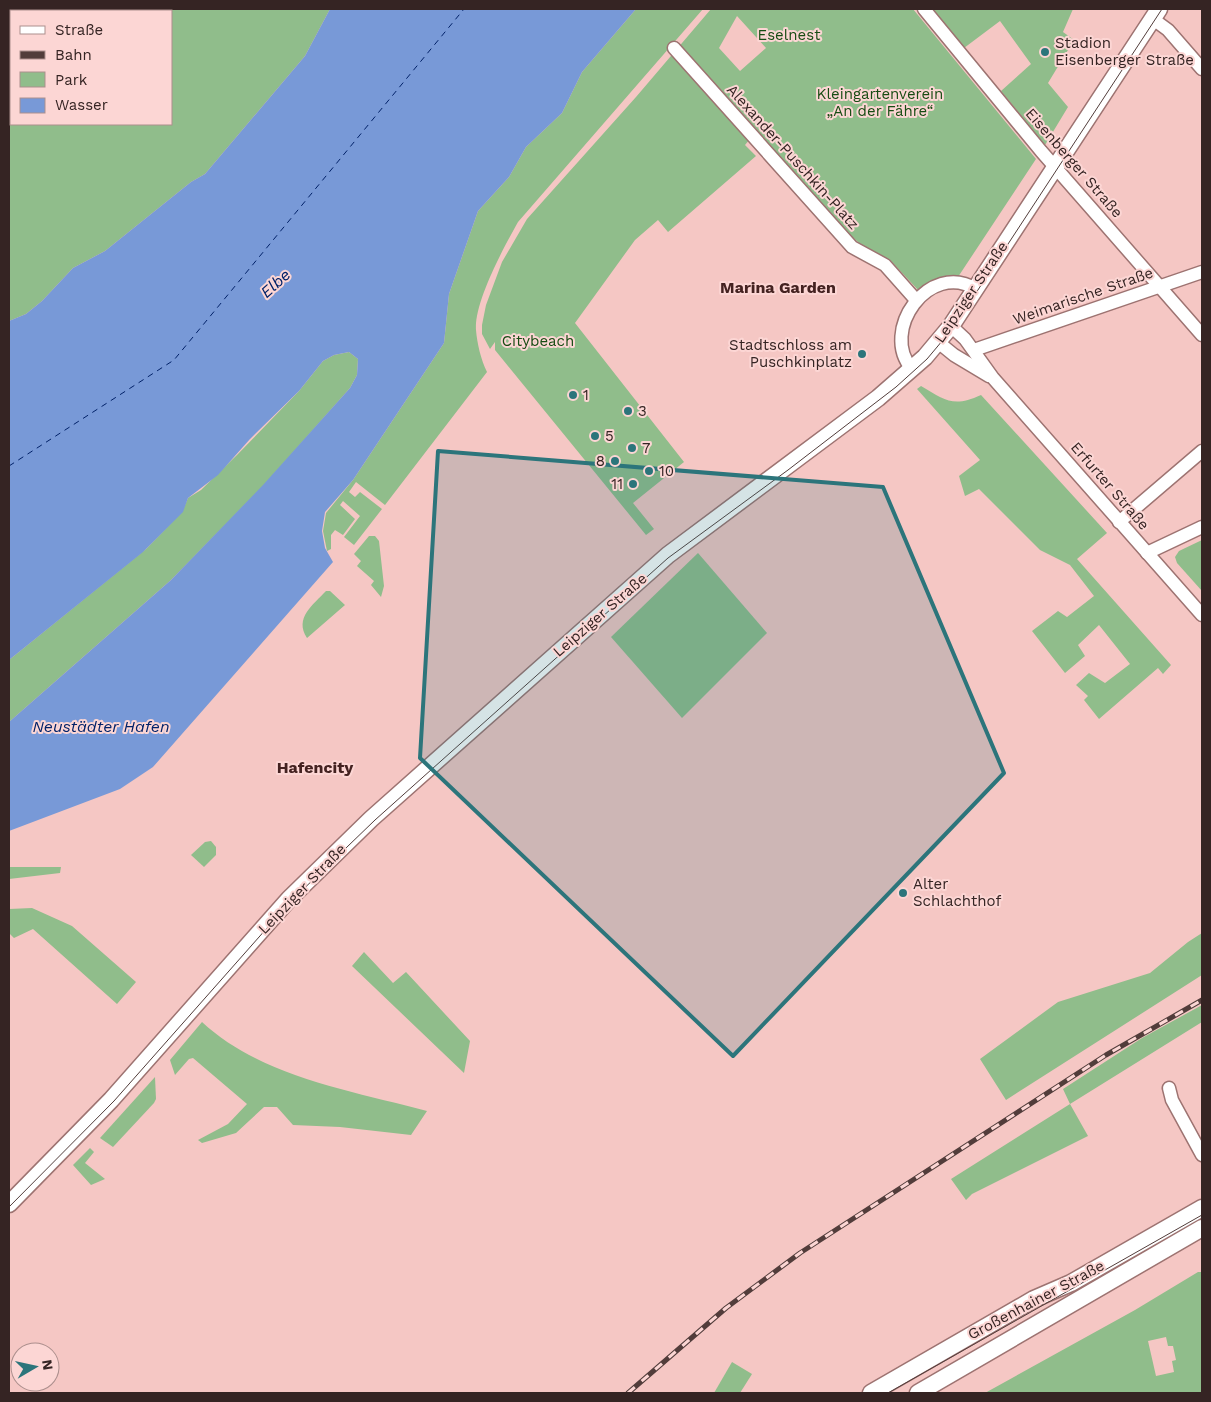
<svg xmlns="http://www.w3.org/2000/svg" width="1211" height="1402" font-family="'Work Sans',sans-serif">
<rect width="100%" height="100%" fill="#f5c7c4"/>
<!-- green -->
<g fill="#90bd8b" fill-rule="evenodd">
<path d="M 9,9 L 330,9 L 305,56 L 205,174 L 191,182 L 105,251 L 73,268 L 42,301 L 26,314 L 9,321 ZM 11,11 L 171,11 L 171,124 L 11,124 Z"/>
<path d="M 636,9 L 703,9 L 518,222 C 504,247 474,302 476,330 C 477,343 481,360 487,372 L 385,505 L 356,482 L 349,492 L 355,497 L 360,492 L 382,509 L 354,545 L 344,537 L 360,516 L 343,501 L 340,505 L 355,519 L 343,535 L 335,530 L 331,535 L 331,549 L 327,551 L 323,531 L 326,513 L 353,480 L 444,343 L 449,294 L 478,211 L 509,177 L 526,147 L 562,113 L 582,72 Z"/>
<path d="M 711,9 L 913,9 L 1036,159 L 958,277 L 919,291 L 890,260 L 874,256 L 850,235 L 750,139 L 745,145 L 756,156 L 668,232 L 658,220 L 635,240 L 575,323 L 684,462 L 633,503 L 654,529 L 646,535 L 495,350 L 495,342 L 490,349 L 482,334 L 482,325 L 486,305 L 502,262 L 527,219 L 636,97 ZM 737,16 L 766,48 L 740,71 L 719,48 Z"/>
<path d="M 933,9 L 1073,9 L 1063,32 L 1074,40 L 1048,83 L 1068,107 L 1045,145 L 1001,91 L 1031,64 L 1000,21 L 964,48 Z"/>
<path d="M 349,352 L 358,359 L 357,375 L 350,388 L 264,485 L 171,580 L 9,722 L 9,660 L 146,549 L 182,512 L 188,498 L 201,490 L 237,455 L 299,391 L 323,361 L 334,355 Z"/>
<path d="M 921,386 C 945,400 953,408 981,395 L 1107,533 L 1077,559 L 1171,665 L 1163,674 L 1158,668 L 1099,719 L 1084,700 L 1088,696 L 1076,685 L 1089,673 L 1105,683 L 1130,664 L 1099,625 L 1078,645 L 1085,656 L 1065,673 L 1032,631 L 1058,611 L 1067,617 L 1094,596 L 1070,565 L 1040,550 L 979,489 L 965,496 L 959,476 L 980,460 L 917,389 Z"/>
<path d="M 369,536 L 375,536 L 379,541 L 384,586 L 381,597 L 371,585 L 374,581 L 357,566 L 361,561 L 354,554 Z"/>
<path d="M 1202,540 L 1202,591 L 1177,563 L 1175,557 L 1179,551 Z"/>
<path d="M 698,553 L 767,633 L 682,718 L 611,637 Z"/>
<path d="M 326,591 L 330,591 L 345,605 L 307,638 C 294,618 313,605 326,591 Z"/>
<path d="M 211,841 L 216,847 L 216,855 L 204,867 L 191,855 L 205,842 Z"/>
<path d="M 9,867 L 61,867 L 60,873 L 9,879 Z"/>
<path d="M 32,908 L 72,926 L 136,982 L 117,1004 L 33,929 L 14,938 L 9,933 L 9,909 Z"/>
<path d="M 1202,933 L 1202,975 L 1006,1100 L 980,1059 L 1058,1002 L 1150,973 L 1188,942 Z"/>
<path d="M 364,952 L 393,983 L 406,972 L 470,1041 L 464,1073 L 352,966 Z"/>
<path d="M 1202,1005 L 1202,1022 L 1070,1104 L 1088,1136 L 972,1194 L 966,1200 L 951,1179 L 1070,1104 L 1063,1089 L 1142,1038 Z"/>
<path d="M 202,1022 C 261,1077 352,1091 427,1111 L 411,1135 L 340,1127 L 293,1125 L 277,1107 L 264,1107 L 236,1133 L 202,1143 L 198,1140 L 228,1124 L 247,1104 L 193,1058 L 189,1059 L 175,1075 L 170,1060 Z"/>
<path d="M 155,1077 L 156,1099 L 154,1103 L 113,1147 L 100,1138 Z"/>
<path d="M 90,1148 L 94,1152 L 85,1163 L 105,1179 L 91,1185 L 73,1165 Z"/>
<path d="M 1198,1272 L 1202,1272 L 1202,1393 L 985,1393 L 1135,1310 ZM 1166,1337 L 1168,1346 L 1173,1346 L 1176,1360 L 1172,1361 L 1174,1372 L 1156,1376 L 1148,1341 Z"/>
<path d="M 732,1362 L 752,1374 L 740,1393 L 714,1393 Z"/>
</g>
<!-- water -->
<path fill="#7899d7" d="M 330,9 L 636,9 L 582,72 L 562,113 L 526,147 L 509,177 L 478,211 L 449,294 L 444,343 L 353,480 L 325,512 L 322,531 L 325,548 L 333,562 L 153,767 L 120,789 L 9,831 L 9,722 L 171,580 L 263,485 L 350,388 L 357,375 L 358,359 L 349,352 L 334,355 L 323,361 L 299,391 L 250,439 L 218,475 L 188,498 L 183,512 L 143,552 L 9,660 L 9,321 L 26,314 L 42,301 L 73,268 L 105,251 L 191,182 L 205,174 L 305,56 Z"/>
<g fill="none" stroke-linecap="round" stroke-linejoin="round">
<!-- ferry -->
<path stroke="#012168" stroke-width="1" stroke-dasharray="6 5" stroke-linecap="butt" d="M 9,466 L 174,360 L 464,9"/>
<!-- minor casing -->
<g stroke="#9d7371" stroke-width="15">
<g id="minor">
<path d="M 924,9 L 1041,151 L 1202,335"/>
<path d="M 1153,19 L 1168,30 L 1202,69"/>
<path d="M 674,48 L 852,247 L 885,265 L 916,300"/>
<path d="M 951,326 L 965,339 L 993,378 L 1202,615"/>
<path d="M 938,342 L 954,355 L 989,376"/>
<path d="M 974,350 L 1202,272"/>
<path d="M 912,369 C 879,331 929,260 976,289"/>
<path d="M 1119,522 L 1202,451"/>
<path d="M 1147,553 L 1202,527"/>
<path d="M 1169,1088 L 1172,1100 L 1202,1155"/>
</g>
</g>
<!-- major casing -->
<g stroke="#9d7371" stroke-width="19">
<g id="major">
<path d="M 9,1204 L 111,1100 L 289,899 L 371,819 L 668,555 L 878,398 L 925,357 L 951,326 L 1159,9"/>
<path d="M 871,1393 L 1034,1299 L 1071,1283 L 1202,1208"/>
<path d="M 918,1393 L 1202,1228"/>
</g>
</g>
<!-- minor -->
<use href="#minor" stroke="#fff" stroke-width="12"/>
<!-- major -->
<use href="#major" stroke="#fff" stroke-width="16"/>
<!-- tram -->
<g stroke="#523d3b" stroke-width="1">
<path d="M 9,1207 L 114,1101 L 290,902 L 375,820 L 668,558 L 788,470 L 896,387 L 927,359 L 953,328 L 1162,9"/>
<path d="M 888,1393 L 1202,1215"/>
</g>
<!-- rail casing -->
<g stroke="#523d3b" stroke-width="5">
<path id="rail" d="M 628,1393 L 726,1308 L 800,1253 L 1106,1055 L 1202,1000"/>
</g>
<!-- rail -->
<use href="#rail" stroke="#fcd6d4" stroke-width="3" stroke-dasharray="9" stroke-linecap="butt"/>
</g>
<!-- marked area -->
<path fill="#2c757b" fill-opacity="0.2" stroke="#2c757b" stroke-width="4" stroke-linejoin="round" d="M 438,451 L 883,487 L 1004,773 L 733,1056 L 420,758 Z"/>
<!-- markers -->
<g fill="#2c757b" stroke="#fcd6d4" stroke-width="2">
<circle cx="1045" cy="52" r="5"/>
<circle cx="862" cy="354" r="5"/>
<circle cx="573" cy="395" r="5"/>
<circle cx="628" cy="411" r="5"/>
<circle cx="595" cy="436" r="5"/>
<circle cx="632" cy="448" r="5"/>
<circle cx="615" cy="461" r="5"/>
<circle cx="649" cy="471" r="5"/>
<circle cx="633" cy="484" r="5"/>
<circle cx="903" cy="893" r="5"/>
</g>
<g text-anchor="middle" stroke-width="4" stroke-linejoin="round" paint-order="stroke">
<!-- park labels -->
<g font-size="15" fill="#174c13" stroke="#fcd6d4">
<text x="789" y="40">Eselnest</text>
<text x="880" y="99">Kleingartenverein<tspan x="880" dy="17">„An der Fähre“</tspan></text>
<text x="538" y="346">Citybeach</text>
</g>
<!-- poi labels -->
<g font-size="15" fill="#352423" stroke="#fcd6d4" text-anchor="start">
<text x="1055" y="48">Stadion<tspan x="1055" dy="17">Eisenberger Straße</tspan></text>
<text x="852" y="350" text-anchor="end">Stadtschloss am<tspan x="852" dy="17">Puschkinplatz</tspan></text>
<text x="583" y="400">1</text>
<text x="638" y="416">3</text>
<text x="605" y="441">5</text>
<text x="642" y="453">7</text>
<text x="605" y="466" text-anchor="end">8</text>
<text x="659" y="476">10</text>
<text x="623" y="489" text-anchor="end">11</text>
<text x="913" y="889">Alter<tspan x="913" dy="17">Schlachthof</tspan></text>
</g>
<!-- street labels -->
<g font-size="15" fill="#352423" stroke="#fcd6d4">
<text transform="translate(793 157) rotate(48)" y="5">Alexander-Puschkin-Platz</text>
<text transform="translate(1074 163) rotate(49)" y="5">Eisenberger Straße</text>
<text transform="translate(971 292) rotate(-56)" y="5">Leipziger Straße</text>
<text transform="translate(1083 296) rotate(-19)" y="5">Weimarische Straße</text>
<text transform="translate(1110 486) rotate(49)" y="5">Erfurter Straße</text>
<text transform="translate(600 615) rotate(-41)" y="5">Leipziger Straße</text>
<text transform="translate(302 889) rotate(-46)" y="5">Leipziger Straße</text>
<text transform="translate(1036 1300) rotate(-28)" y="5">Großenhainer Straße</text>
</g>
<!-- water labels -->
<g font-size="16" font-style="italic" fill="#012168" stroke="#fcd6d4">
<text transform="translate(275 283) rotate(-42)" y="6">Elbe</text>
<text x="101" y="732">Neustädter Hafen</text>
</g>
<!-- neighbourhood labels -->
<g font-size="16" font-weight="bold" fill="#442221" stroke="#fcd6d4">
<text x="778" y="293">Marina Garden</text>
<text x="315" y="773">Hafencity</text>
</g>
</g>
<!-- border -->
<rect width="1211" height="1402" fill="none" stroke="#352423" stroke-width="20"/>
<!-- legend -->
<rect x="10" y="10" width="162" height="115" fill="#fcd6d4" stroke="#ac8f8d"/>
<rect x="20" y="26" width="25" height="8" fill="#ffffff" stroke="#ac8f8d"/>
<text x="55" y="35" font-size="15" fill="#352423">Straße</text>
<rect x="20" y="51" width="25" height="8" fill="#523d3b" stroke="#ac8f8d"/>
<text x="55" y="60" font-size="15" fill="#352423">Bahn</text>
<rect x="20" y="72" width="25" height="15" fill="#90bd8b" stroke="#ac8f8d"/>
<text x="55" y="85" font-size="15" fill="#352423">Park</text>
<rect x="20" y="98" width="25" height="15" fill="#7899d7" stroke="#ac8f8d"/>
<text x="55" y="110" font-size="15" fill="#352423">Wasser</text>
<!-- north arrow -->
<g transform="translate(35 1367) rotate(81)"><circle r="24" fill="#fcd6d4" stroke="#ac8f8d"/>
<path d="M0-4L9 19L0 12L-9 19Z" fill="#2c757b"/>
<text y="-8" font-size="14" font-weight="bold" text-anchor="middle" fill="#352423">N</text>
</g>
</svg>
